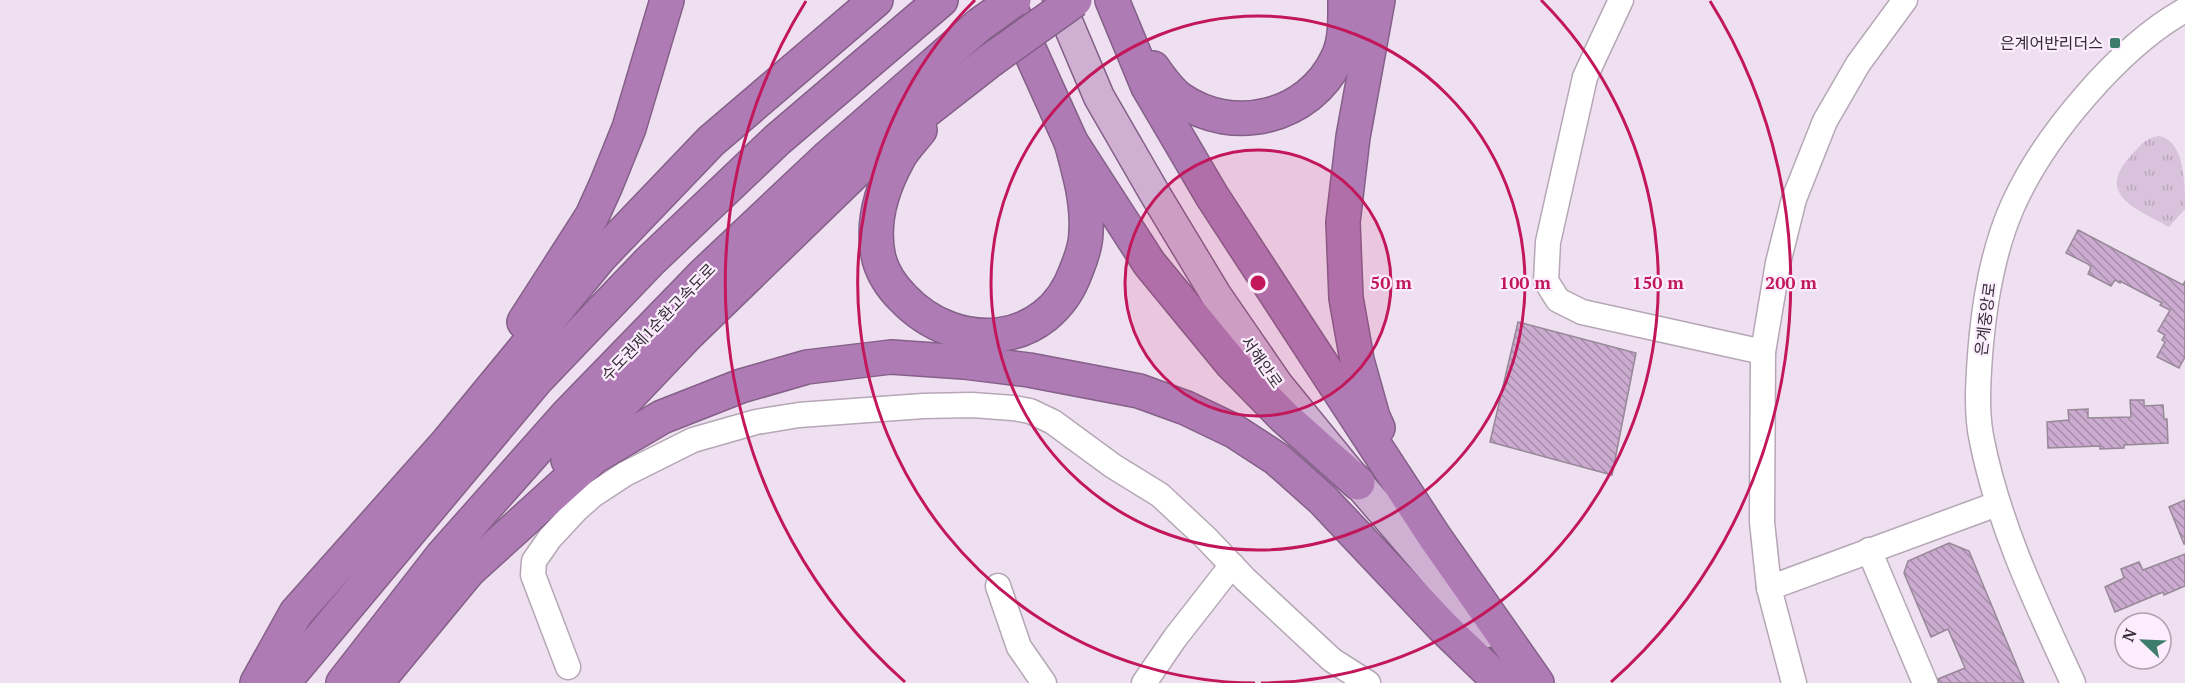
<svg xmlns="http://www.w3.org/2000/svg" width="2185" height="683" font-family="'PT Serif','Noto Sans KR',serif">
<defs>
<pattern id="grass-tufts" width="24" height="20" patternUnits="userSpaceOnUse" patternTransform="scale(1.5)"><rect width="24" height="20" fill="#d9c2dc"/><path d="M3 7l-1-3M5 7V3M7 7l1-3M15 17l-1-3M17 17v-4M19 17l1-3" fill="none" stroke="#bba7bd"/></pattern>
<pattern id="building-back-hatch" width="6" height="6" patternUnits="userSpaceOnUse" patternTransform="scale(1.5)"><rect width="6" height="6" fill="#ccabd0"/><path d="M-1 5l2 2M0 0l6 6M5-1l2 2" fill="none" stroke="#a68caa"/></pattern>
</defs>
<rect width="100%" height="100%" fill="#efe0f1"/>
<!-- grass -->
<path fill="url(#grass-tufts)" d="M 2159,136 C 2185,141 2185,183 2185,209 L 2169,227 C 2140,210 2095,196 2129,158 C 2138,148 2144,138 2159,136 Z"/>
<!-- building -->
<g fill="url(#building-back-hatch)" stroke="#968897" stroke-width="1.5">
<path d="M 2078,230 L 2183,285 L 2185,281 L 2185,357 L 2179,368 L 2157,357 L 2165,342 L 2162,340 L 2165,335 L 2158,331 L 2170,310 L 2160,305 L 2162,303 L 2120,281 L 2120,283 L 2115,280 L 2111,286 L 2088,274 L 2091,267 L 2088,264 L 2066,253 Z"/>
<path d="M 1518,322 L 1636,353 L 1612,475 L 1490,442 Z"/>
<path d="M 2130,400 L 2144,400 L 2144,406 L 2163,405 L 2164,419 L 2167,419 L 2168,443 L 2124,445 L 2124,448 L 2100,449 L 2100,446 L 2048,448 L 2047,422 L 2069,420 L 2068,410 L 2088,409 L 2088,418 L 2131,417 Z"/>
<path d="M 2185,500 L 2185,544 L 2184,544 L 2169,507 Z"/>
<path d="M 1949,543 L 1969,551 L 2024,683 L 1939,683 L 1938,679 L 1965,668 L 1948,629 L 1931,637 L 1904,573 L 1908,561 Z"/>
<path d="M 2185,554 L 2185,586 L 2164,595 L 2163,592 L 2115,612 L 2105,587 L 2124,578 L 2121,569 L 2139,562 L 2143,570 Z"/>
</g>
<g fill="none" stroke-linecap="round" stroke-linejoin="round">
<!-- minor casing -->
<g stroke="#b5a7b6" stroke-width="27">
<g id="minor">
<path d="M 1621,0 L 1585,77 L 1548,242 L 1546,281 L 1558,300 L 1582,312 L 1763,352"/>
<path d="M 1905,0 L 1858,64 L 1825,121 L 1794,199 L 1778,263 L 1763,352 L 1762,522 L 1769,588 L 1997,504"/>
<path d="M 1869,550 L 1925,683"/>
<path d="M 998,586 L 1019,647 L 1044,683"/>
<path d="M 1769,588 L 1794,683"/>
<path d="M 568,667 L 533,575 L 534,561 L 550,538 L 576,510 L 593,495 L 625,474 L 693,440 L 756,422 L 799,415 L 923,406 L 972,405 L 1013,408 L 1030,411 L 1053,422 L 1113,466 L 1160,495 L 1206,538 L 1245,579 L 1332,660 L 1368,683"/>
<path d="M 1144,683 L 1175,638 L 1232,565"/>
<path d="M 2073,683 C 2037,605 1999,526 1982,441 C 1976,414 1978,383 1980,355 C 1984,304 1992,252 2013,205 C 2044,136 2119,47 2185,10"/>
</g>
</g>
<!-- major casing -->
<g stroke="#846088" stroke-width="33">
<path id="major" d="M 1058,0 L 1099,97 L 1155,194 L 1216,295 L 1278,385 L 1358,483 L 1486,632"/>
</g>
<!-- highway casing -->
<g stroke="#846088" stroke-width="36">
<g id="highway">
<path d="M 1007,0 L 1071,142 L 1149,263 L 1232,364 L 1283,416 L 1358,483"/>
<path d="M 1112,0 L 1148,87 L 1212,196 L 1434,536 L 1537,683"/>
<path d="M 1153,68 C 1160,78 1170,92 1180,99 C 1233,136 1309,118 1337,59 C 1346,42 1345,19 1345,0"/>
<path d="M 920,130 C 913,139 903,149 898,159 C 881,190 871,225 879,259 C 883,274 893,288 903,298 C 956,354 1048,349 1076,271 C 1081,259 1086,245 1086,232 C 1088,202 1079,171 1071,142"/>
<path d="M 524,322 L 592,216 L 606,185 L 629,128 L 667,0"/>
<path d="M 1378,428 L 1373,417 L 1357,360 L 1346,298 L 1343,222 L 1353,137 L 1378,0"/>
<path d="M 568,460 L 687,335 L 886,142 L 991,60"/>
<path d="M 465,574 L 594,457 L 662,417 L 741,386 L 807,367 L 891,357 L 964,362 L 1029,370 L 1139,391 L 1186,408 L 1234,431 L 1277,459 L 1322,499 L 1442,626 L 1501,683"/>
<path d="M 257,683 L 296,613 L 447,443 L 600,257 L 711,141 L 876,0"/>
<path d="M 283,683 L 537,379 L 649,262 L 777,140 L 941,0"/>
<path d="M 343,683 L 442,556 L 568,414 L 704,274 L 827,158 L 979,25"/>
<path d="M 376,683 L 479,558"/>
</g>
</g>
<!-- minor -->
<use href="#minor" stroke="#fff" stroke-width="24"/>
<!-- major -->
<use href="#major" stroke="#cfb0d3" stroke-width="30"/>
<!-- highway -->
<use href="#highway" stroke="#af7bb5" stroke-width="33"/>
<!-- highway-bridge casing -->
<g stroke="#846088" stroke-width="36" stroke-linecap="butt">
<g id="highway-bridge">
<path d="M 979,25 L 1014,0"/>
<path d="M 991,60 L 1075,0"/>
</g>
</g>
<!-- highway-bridge -->
<use href="#highway-bridge" stroke="#af7bb5" stroke-width="33"/>
</g>
<!-- distance rings -->
<circle cx="1258" cy="283" r="133" fill="#c2185b" fill-opacity=".12"/>
<g fill="none" stroke="#c2185b" stroke-width="3">
<circle cx="1258" cy="283" r="133"/>
<circle cx="1258" cy="283" r="267"/>
<path d="M1255 683A400 400 0 0 1 975 0M1541 0A400 400 0 0 1 1261 683"/>
<path d="M905 682A533 533 0 0 1 806 1M1710 1A533 533 0 0 1 1611 682"/>
</g>
<!-- markers -->
<rect fill="#3e7d6b" stroke="#fcedfe" stroke-width="2" x="2109" y="37" width="12" height="12" rx="3"/>
<g text-anchor="middle" stroke-width="4.5" stroke-linejoin="round" paint-order="stroke">
<!-- poi labels -->
<g font-size="16" fill="#342e34" stroke="#fcedfe" text-anchor="end">
<text x="2103" y="49">은계어반리더스</text>
</g>
<!-- street labels -->
<g font-size="16" fill="#342e34" stroke="#fcedfe">
<text transform="translate(1985 319) rotate(-83)" y="6">은계중앙로</text>
<text transform="translate(658 322) rotate(-46)" y="6">수도권제1순환고속도로</text>
<text transform="translate(1262 362) rotate(55)" y="6">서해안로</text>
</g>
</g>
<circle cx="1258" cy="283" r="9" fill="#c2185b" stroke="#fcedfe" stroke-width="3"/>
<g font-size="18" text-anchor="middle" font-weight="bold" fill="#c2185b" stroke="#fcedfe" stroke-width="4.5" stroke-linejoin="round" paint-order="stroke">
<text x="1391" y="289">50 m</text>
<text x="1525" y="289">100 m</text>
<text x="1658" y="289">150 m</text>
<text x="1791" y="289">200 m</text>
</g>
<!-- north arrow -->
<g transform="translate(2143 641) rotate(293)"><circle r="28" fill="#fcedfe" stroke="#aca1ad" stroke-width="1.5"/>
<path d="M0-4.5L10 22L0 15L-10 22Z" fill="#3e7d6b"/>
<text y="-9" font-size="16" font-weight="bold" text-anchor="middle" fill="#342e34">N</text>
</g>
</svg>
